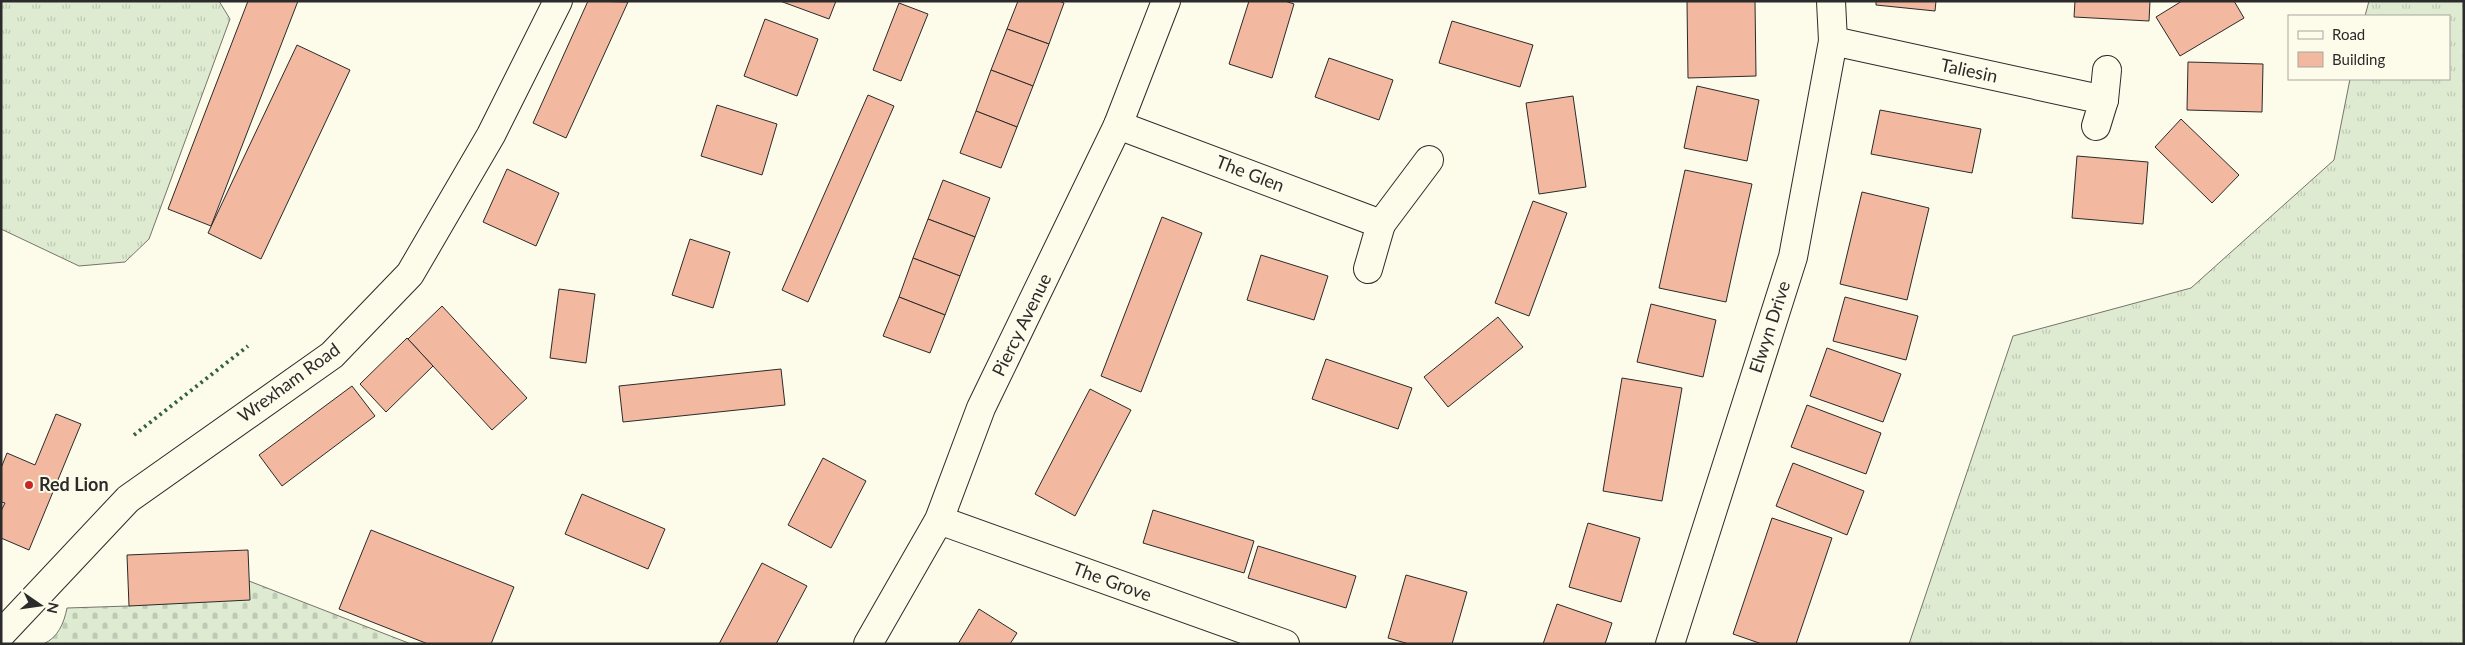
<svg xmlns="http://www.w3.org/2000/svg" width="2465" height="645" font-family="Lato,sans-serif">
<defs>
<pattern id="grass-tufts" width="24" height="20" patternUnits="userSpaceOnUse" patternTransform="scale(1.25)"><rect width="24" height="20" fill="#deebd1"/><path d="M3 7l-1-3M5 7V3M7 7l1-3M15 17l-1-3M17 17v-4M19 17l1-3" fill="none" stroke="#bfcab4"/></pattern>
<pattern id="cemetery-stones" width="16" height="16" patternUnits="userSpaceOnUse" patternTransform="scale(1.25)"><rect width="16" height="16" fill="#deebd1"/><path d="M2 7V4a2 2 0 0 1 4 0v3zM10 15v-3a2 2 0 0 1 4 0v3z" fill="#bfcab4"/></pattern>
</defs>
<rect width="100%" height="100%" fill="#fdfbea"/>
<!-- grass -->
<g fill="url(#grass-tufts)" stroke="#74746e">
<path d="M 1,1 L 219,1 L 230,19 L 149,239 L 125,262 L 79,266 L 1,229 Z"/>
<path d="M 2369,1 L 2464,1 L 2464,644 L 1909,644 L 2013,336 L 2191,288 L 2334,160 L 2350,79 L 2449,79 L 2449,16 L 2365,16 Z"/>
</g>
<!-- cemetery -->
<path fill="url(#cemetery-stones)" stroke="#74746e" d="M 249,581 L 411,644 L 43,644 C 58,638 64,623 67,608 L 129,606 Z"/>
<!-- building -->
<g fill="#f2b8a0" stroke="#2b2b2b">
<path d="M 248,1 L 298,1 L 211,226 L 168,209 Z"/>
<path d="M 588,1 L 628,2 L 566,138 L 533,123 Z"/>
<path d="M 780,1 L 836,1 L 829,19 Z"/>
<path d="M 1018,1 L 1059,1 L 1064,3 L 1049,44 L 1007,29 Z"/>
<path d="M 1249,1 L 1285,1 L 1294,4 L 1272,78 L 1229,64 Z"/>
<path d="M 1687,1 L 1755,1 L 1756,76 L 1688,78 Z"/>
<path d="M 1876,1 L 1936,1 L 1935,11 L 1876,5 Z"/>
<path d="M 2075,1 L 2150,1 L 2149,21 L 2074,17 Z"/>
<path d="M 2182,1 L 2234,1 L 2244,18 L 2180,56 L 2156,17 Z"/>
<path d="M 899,3 L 928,14 L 901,81 L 873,70 Z"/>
<path d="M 765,19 L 818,39 L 797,96 L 744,76 Z"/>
<path d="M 1452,21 L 1533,45 L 1520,87 L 1439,63 Z"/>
<path d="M 1007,29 L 1049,44 L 1033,86 L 991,70 Z"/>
<path d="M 297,45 L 350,70 L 261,259 L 208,233 Z"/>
<path d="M 1329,58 L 1393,80 L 1379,120 L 1315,97 Z"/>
<path d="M 2188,62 L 2263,64 L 2262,112 L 2187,110 Z"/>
<path d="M 991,70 L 1033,86 L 1017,127 L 976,111 Z"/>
<path d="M 1697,86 L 1759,100 L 1747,161 L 1684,148 Z"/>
<path d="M 868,95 L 894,106 L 808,302 L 782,290 Z"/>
<path d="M 1573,96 L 1586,187 L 1539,194 L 1526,103 Z"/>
<path d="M 717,105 L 777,124 L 762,175 L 701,156 Z"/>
<path d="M 1880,110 L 1981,129 L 1972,173 L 1871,154 Z"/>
<path d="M 976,111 L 1017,127 L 1001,168 L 960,153 Z"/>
<path d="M 2181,119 L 2239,175 L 2212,203 L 2155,147 Z"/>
<path d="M 2077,156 L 2148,162 L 2143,224 L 2072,218 Z"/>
<path d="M 507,169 L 559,193 L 536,246 L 483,222 Z"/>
<path d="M 1685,170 L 1752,184 L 1726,302 L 1659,288 Z"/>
<path d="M 943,180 L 990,198 L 975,237 L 928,219 Z"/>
<path d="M 1862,192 L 1929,208 L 1907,300 L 1840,284 Z"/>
<path d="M 1533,201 L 1567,213 L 1529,316 L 1495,303 Z"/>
<path d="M 1162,217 L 1202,233 L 1141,392 L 1101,376 Z"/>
<path d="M 928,219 L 975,237 L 960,276 L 913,258 Z"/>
<path d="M 690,239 L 730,252 L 713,308 L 672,295 Z"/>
<path d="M 1261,255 L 1328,276 L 1314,320 L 1247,300 Z"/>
<path d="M 913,258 L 960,276 L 945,315 L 899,297 Z"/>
<path d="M 559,289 L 595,294 L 586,363 L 550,358 Z"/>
<path d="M 899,297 L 945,315 L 930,353 L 883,336 Z"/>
<path d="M 1845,297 L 1918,316 L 1906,360 L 1833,341 Z"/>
<path d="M 1651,304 L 1716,320 L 1703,377 L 1637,362 Z"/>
<path d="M 442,306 L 527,398 L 492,430 L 408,339 Z"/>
<path d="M 1498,317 L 1523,347 L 1448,407 L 1424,377 Z"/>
<path d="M 407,338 L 433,366 L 386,412 L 360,384 Z"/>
<path d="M 1827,348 L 1901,374 L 1883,422 L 1810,396 Z"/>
<path d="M 1326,359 L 1412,388 L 1398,429 L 1312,399 Z"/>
<path d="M 781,369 L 785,405 L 623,422 L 619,386 Z"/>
<path d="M 1622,378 L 1682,388 L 1662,501 L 1603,491 Z"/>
<path d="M 352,386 L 375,416 L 282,486 L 259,455 Z"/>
<path d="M 1090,389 L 1131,410 L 1075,516 L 1035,494 Z"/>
<path d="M 1807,405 L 1881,433 L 1866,474 L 1791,447 Z"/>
<path d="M 56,414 L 81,424 L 29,550 L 1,538 L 1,511 L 5,503 L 1,502 L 1,468 L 7,453 L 35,465 Z"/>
<path d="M 823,458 L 866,481 L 831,548 L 788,525 Z"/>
<path d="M 1793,463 L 1864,491 L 1847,535 L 1776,506 Z"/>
<path d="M 582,494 L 665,529 L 648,569 L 565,534 Z"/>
<path d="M 1153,510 L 1254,541 L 1244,573 L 1143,543 Z"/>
<path d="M 1772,518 L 1832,538 L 1796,644 L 1762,644 L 1733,634 Z"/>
<path d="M 1588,523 L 1640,538 L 1621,602 L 1569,587 Z"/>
<path d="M 371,530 L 514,587 L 491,644 L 428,644 L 339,609 Z"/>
<path d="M 1258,546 L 1356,576 L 1346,608 L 1248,578 Z"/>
<path d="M 248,550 L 250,600 L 129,606 L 127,555 Z"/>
<path d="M 762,563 L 807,586 L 776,644 L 719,644 Z"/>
<path d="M 1406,575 L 1467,592 L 1452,644 L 1409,644 L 1388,638 Z"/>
<path d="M 1557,604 L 1612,623 L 1605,644 L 1543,644 Z"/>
<path d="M 979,609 L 1017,633 L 1010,644 L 958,644 Z"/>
</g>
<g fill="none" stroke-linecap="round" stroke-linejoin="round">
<!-- street casing -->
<g stroke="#2b2b2b" stroke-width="30">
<g id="street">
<path d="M 1833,41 L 2104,100 L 2096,126"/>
<path d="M 2104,100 L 2107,70"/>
<path d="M 1118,125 L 1381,224 L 1429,160"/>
<path d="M 1368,269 L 1381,224"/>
<path d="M 939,520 L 1285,644"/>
<path d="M 868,644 L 939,520 L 981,408 L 1118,125 L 1166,1"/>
<path d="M 1670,644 L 1793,257 L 1833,41 L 1831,1"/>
</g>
</g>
<!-- primary casing -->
<g stroke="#2b2b2b" stroke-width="30">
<path id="primary" d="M 1,634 L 128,499 L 332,355 L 410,274 L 491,135 L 558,1"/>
</g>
<!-- street -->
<use href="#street" stroke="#fdfbea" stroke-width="28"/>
<!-- primary -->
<use href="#primary" stroke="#fdfbea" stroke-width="28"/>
<!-- hedge -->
<path stroke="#34623c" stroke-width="4" stroke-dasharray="2.5 4" stroke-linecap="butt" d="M 134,435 L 248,346"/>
</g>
<!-- markers -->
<circle fill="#c62828" stroke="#fdfbea" stroke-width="2" cx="29" cy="485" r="5"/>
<g text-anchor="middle" stroke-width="4" stroke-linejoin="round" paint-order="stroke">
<!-- street labels -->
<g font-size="18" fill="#2b2b2b" stroke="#fdfbea">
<text transform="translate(1969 71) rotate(12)" y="6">Taliesin</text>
<text transform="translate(1250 174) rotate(21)" y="6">The Glen</text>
<text transform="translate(1022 325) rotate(-64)" y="6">Piercy Avenue</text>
<text transform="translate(1770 327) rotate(-72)" y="6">Elwyn Drive</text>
<text transform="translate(289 383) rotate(-36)" y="6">Wrexham Road</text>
<text transform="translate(1112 582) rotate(20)" y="6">The Grove</text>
</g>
<!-- poi labels -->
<g font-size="18" font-weight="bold" fill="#2b2b2b" stroke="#fdfbea" text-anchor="start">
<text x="39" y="491">Red Lion</text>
</g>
</g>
<!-- border -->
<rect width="2465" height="645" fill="none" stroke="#2b2b2b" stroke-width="5"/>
<!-- legend -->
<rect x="2288" y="15" width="162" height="65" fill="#fdfbea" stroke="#a9a89e"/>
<rect x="2298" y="31" width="25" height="8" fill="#fdfbea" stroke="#a9a89e"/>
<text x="2332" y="40" font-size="15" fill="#2b2b2b">Road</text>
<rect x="2298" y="52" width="25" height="15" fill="#f2b8a0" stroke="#a9a89e"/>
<text x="2332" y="65" font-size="15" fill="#2b2b2b">Building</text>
<!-- north arrow -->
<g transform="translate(40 605) rotate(103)" stroke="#fdfbea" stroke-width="4" paint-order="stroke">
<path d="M0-4L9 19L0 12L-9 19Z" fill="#2b2b2b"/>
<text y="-8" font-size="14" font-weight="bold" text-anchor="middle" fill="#2b2b2b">N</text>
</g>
</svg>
